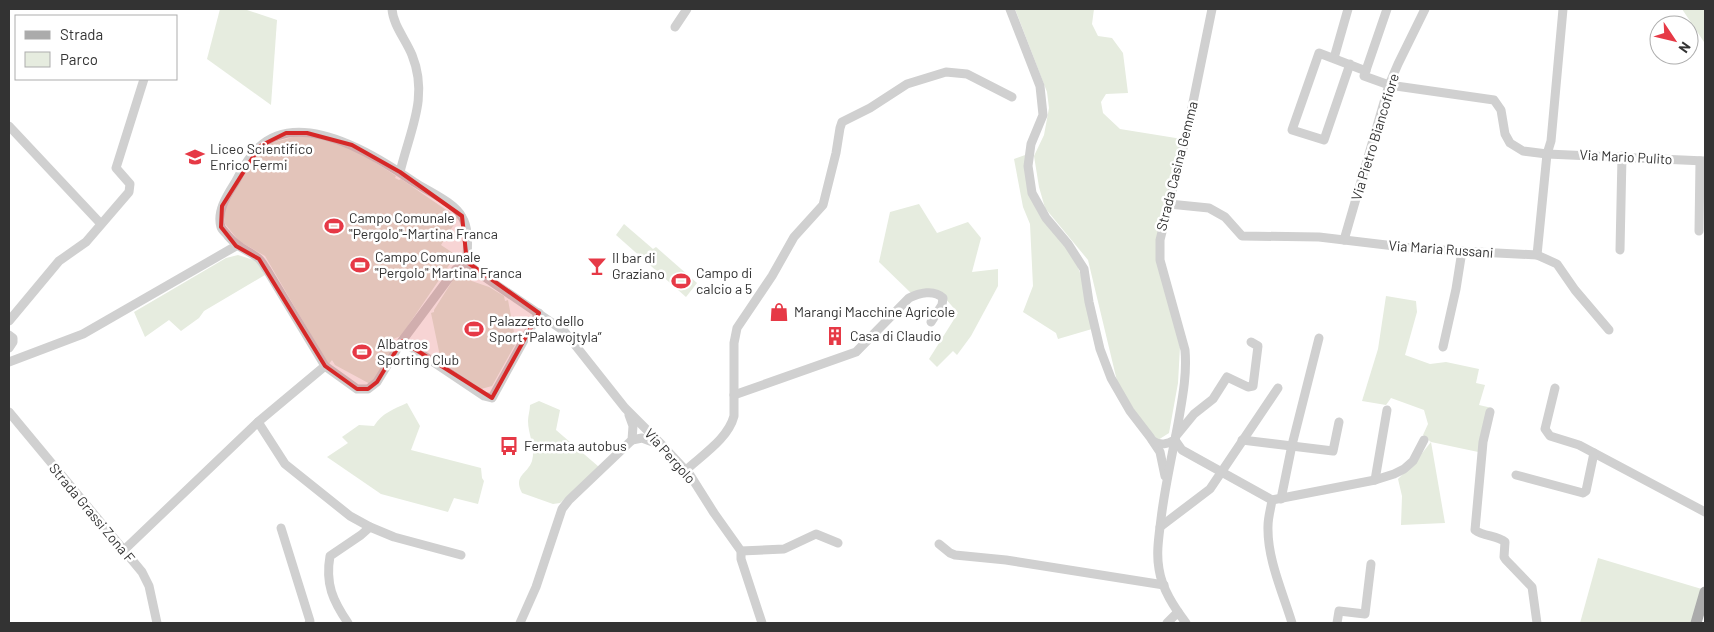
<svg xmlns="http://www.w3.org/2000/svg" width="1714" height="632" font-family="Barlow,sans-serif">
<rect width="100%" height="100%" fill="#fff"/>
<!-- green -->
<g fill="#e6ecdf">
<path d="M 220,9 L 244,9 L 277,20 L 271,105 L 207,59 Z"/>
<path d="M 1015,9 L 1094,9 L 1092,24 L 1098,36 L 1112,38 L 1123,53 L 1128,93 L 1106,94 L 1101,102 L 1103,113 L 1120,129 L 1182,139 L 1156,241 L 1180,347 L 1178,383 L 1169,433 L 1158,440 L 1141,422 L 1117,381 L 1088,260 L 1045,208 L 1039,187 L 1034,156 L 1044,135 L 1049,108 L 1047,92 Z"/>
<path d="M 1682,9 L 1705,9 L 1705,40 L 1704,42 Z"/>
<path d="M 297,136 C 334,135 366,156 396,176 L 395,178 L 399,180 L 401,179 L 458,218 L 441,245 L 456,255 L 401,336 L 393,339 L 391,341 L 392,350 L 372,385 L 335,365 L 332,360 L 329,364 L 328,364 L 265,256 L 239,241 L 225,224 L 224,211 L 254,156 L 271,143 Z"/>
<path d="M 1028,154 L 1036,202 L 1073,254 L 1083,281 L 1092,329 L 1058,339 L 1056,333 L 1023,312 L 1033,286 L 1030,224 L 1023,207 L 1014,159 Z"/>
<path d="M 919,204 L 937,233 L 968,222 L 981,238 L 972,272 L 998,269 L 998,286 L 971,336 L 957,355 L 953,351 L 937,367 L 929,359 L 958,313 L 938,290 L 911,293 L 879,262 L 890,212 Z"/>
<path d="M 624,224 L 653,249 L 656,247 L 697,283 L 686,297 L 616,235 Z"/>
<path d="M 238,255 L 257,261 L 265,275 L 204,311 L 199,318 L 181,331 L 169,320 L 145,337 L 134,312 L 226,258 Z"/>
<path d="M 463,278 L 489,287 L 504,296 L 505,301 L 508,300 L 516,343 L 492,386 L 481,389 L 441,361 L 431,313 L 434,312 L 434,310 L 453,280 Z"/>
<path d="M 1386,296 L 1416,301 L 1417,312 L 1405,355 L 1430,364 L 1446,362 L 1479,369 L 1476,383 L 1485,385 L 1479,405 L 1492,408 L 1483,453 L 1431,442 L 1445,523 L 1401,525 L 1402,496 L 1398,479 L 1415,462 L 1431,442 L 1423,435 L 1428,424 L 1424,410 L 1391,398 L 1386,405 L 1362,401 L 1378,349 Z"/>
<path d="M 539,401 L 560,410 L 556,430 L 599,467 L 560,503 L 553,504 L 522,493 C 513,475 527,475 532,461 C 536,448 528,434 528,421 C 528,416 530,410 530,405 Z"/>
<path d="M 407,403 L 420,426 L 411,450 L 481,468 L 482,478 L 484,481 L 478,504 L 454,498 L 448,512 L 381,494 L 327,457 L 348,443 L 342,437 L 359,425 L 374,426 C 382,413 394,409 407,403 Z"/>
<path d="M 1598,558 L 1705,590 L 1695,623 L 1580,623 Z"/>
</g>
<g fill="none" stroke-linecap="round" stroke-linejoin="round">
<!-- minor -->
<g stroke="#d0d0d0" stroke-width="9">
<path d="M 392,9 C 393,25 406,40 412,55 C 429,97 410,130 400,172"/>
<path d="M 1010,9 L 1040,86 L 1043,115 L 1031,144 L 1028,166 L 1032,193 L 1046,218 L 1068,244 L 1084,269 L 1089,302 L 1100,349 L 1111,378 L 1130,411 L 1150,437 L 1160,452 L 1165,476"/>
<path d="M 1387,9 L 1364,76 L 1389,85 L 1494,100 L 1501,110 L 1505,134 L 1510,143 L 1523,151 L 1547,154 L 1705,161"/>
<path d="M 675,27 L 687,9"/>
<path d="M 1334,58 L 1348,9"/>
<path d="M 1350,64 L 1324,140 L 1292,130 L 1319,53 L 1366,71"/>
<path d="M 9,126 L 101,224"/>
<path d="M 1169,204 L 1209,208 L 1225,217 L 1242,236 L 1319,237 L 1420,249 L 1537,255 L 1557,264 L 1575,290 L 1609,330"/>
<path d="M 1699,231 L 1700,161"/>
<path d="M 1344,240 L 1389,85 L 1398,64 L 1425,9"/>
<path d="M 1620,250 L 1622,156"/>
<path d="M 1537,255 L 1547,154 L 1551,141 L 1563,9"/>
<path d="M 467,262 L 456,269 L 446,282 L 402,341 L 377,382 L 368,389 L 357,389 L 325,366 L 267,270 C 264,266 262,261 258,258 C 246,249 239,249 228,236 C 226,233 222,230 221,227 C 216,211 228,194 236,181 C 242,169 249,156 259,147 C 301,108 377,156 414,182 C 429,192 454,202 462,217 C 470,230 467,248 467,262 L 476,271 L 564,331 L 625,408 L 663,446 L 690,475 L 714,513 L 741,551 L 741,559 L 762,623"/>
<path d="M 9,321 L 59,261 L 86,242 L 129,192 L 130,184 L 116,168 L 144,79"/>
<path d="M 9,335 L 13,338 L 13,342 L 9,348"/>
<path d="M 402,341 L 484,396 L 492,398 L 539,313"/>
<path d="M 1443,347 L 1456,289 L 1462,251"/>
<path d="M 9,362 L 83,334 L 236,246"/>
<path d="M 1555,388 L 1545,429 L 1550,436 L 1579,445 L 1705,512"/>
<path d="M 734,395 L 856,352 L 909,298 C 919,293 934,289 943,298 L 942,305 L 931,322"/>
<path d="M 9,412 L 142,572 L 149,586 L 157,623"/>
<path d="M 1490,412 L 1483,442 L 1475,530 C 1484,537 1497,535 1505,542 L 1504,557 L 1506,560 L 1532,587 L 1537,623"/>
<path d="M 258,422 L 285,464 L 350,516 L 370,527 L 394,537 L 461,555"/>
<path d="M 1176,436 L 1194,414 L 1213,399 L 1227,377 L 1248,387 L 1253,386 L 1258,346 L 1251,342"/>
<path d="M 632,440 L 642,438 L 658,444"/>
<path d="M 1175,440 L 1182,450 L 1272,500 L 1375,480 L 1394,474 L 1404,469 L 1413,461 L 1424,440"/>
<path d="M 1242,440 L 1333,451 L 1339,422"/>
<path d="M 1153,441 C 1161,446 1167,444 1175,440"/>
<path d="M 685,471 C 702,455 728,439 734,416 L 734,343 L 737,328 L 772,276 L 794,237 L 823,205 L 836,153 L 840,128 L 842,122 L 870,108 L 907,84 L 946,72 L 967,74 L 1012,97"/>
<path d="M 1516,475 L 1583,493 L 1586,491 L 1594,453"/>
<path d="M 1375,480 L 1387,410"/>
<path d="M 1281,499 L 1292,445 L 1319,338"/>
<path d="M 1272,500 C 1271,508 1268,517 1268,526 C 1267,559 1283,593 1292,623"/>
<path d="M 1160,527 L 1210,489 L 1278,388"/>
<path d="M 281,528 L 310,621 L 309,623"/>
<path d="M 939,544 L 950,553 L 955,555 L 1006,560 L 1164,585"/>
<path d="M 124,550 L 258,422 L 325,366"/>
<path d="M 741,551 L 784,549 L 816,534 L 838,543"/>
<path d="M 348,623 C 333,601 325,584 330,556 L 361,535 L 370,527"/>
<path d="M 520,623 L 536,587 L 562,509 L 569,500 L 632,440 L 633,426 L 629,415"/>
<path d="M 1167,623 L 1178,612"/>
<path d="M 1186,623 C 1174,607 1162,589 1159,569 C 1156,553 1159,536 1161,519 C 1165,485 1173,452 1179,418 C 1183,395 1187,373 1185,350 L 1160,260 L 1160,240 L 1187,132 L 1212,9"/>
<path d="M 1337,623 L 1339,611 L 1365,614 L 1371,564"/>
</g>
<!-- major -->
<path stroke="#ababab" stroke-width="11" d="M 1696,623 L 1705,592"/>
</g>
<!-- marked area -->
<path fill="#d62828" fill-opacity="0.2" stroke="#d62828" stroke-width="4" stroke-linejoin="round" d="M 286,133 L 307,133 L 352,145 L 400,172 L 462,216 L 467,262 L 539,313 L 492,398 L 402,341 L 377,382 L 368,389 L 357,389 L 325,366 L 259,259 L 236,246 L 221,227 L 222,206 L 260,146 Z"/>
<!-- icons -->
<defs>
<g id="school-bare" transform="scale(1.5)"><path d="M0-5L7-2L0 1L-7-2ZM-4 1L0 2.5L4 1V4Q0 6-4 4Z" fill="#e63946" stroke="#fff" stroke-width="2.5" paint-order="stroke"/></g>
<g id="stadium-bare" transform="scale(1.5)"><path d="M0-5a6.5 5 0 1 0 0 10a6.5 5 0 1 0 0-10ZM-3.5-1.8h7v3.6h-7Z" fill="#e63946" stroke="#fff" stroke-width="2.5" paint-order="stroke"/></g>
<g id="bar-bare" transform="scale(1.5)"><path d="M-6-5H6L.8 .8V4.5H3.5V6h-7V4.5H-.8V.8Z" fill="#e63946" stroke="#fff" stroke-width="2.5" paint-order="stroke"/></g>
<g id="shop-bare" transform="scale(1.5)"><path d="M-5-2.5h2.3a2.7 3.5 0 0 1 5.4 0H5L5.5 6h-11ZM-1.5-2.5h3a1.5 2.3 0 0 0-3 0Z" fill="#e63946" stroke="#fff" stroke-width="2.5" paint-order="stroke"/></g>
<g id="building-bare" transform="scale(1.5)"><path d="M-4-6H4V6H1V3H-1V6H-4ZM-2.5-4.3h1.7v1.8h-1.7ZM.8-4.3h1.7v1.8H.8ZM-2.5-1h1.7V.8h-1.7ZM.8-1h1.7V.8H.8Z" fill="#e63946" stroke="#fff" stroke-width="2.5" paint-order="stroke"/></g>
<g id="bus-bare" transform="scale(1.5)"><path d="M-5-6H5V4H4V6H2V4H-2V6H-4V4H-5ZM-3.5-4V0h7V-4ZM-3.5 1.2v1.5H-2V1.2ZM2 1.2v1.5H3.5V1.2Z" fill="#e63946" stroke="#fff" stroke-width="2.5" paint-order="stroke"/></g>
</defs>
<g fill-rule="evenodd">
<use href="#school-bare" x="195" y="157"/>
<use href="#stadium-bare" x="334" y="226"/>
<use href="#stadium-bare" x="360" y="265"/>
<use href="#bar-bare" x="597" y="266"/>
<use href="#stadium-bare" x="681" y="281"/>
<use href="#shop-bare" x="779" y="312"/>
<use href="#stadium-bare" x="474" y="329"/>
<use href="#building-bare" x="835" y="336"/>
<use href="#stadium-bare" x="362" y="352"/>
<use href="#bus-bare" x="509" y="446"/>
</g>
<g text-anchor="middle" stroke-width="5" stroke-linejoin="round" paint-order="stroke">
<!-- street labels -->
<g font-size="14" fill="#333" stroke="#fff">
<text transform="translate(1375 137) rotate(-73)" y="5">Via Pietro Biancofiore</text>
<text transform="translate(1626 157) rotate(3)" y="5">Via Mario Pulito</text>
<text transform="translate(1177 166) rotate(-76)" y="5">Strada Casina Gemma</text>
<text transform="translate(1441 249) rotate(4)" y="5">Via Maria Russani</text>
<text transform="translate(670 456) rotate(48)" y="5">Via Pergolo</text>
<text transform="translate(92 513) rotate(50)" y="5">Strada Grassi Zona F</text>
</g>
<!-- poi labels -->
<g font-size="14" fill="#333" stroke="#fff" text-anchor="start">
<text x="210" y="154">Liceo Scientifico<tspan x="210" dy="16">Enrico Fermi</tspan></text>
<text x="349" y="223">Campo Comunale<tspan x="349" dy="16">"Pergolo"-Martina Franca</tspan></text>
<text x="375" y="262">Campo Comunale<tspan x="375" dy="16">"Pergolo" Martina Franca</tspan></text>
<text x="612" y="263">Il bar di<tspan x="612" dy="16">Graziano</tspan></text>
<text x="696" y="278">Campo di<tspan x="696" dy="16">calcio a 5</tspan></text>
<text x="794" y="317">Marangi Macchine Agricole</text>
<text x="489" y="326">Palazzetto dello<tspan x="489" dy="16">Sport “Palawojtyla”</tspan></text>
<text x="850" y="341">Casa di Claudio</text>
<text x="377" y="349">Albatros<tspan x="377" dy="16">Sporting Club</tspan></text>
<text x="524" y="451">Fermata autobus</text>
</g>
</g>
<!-- border -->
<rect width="1714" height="632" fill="none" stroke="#333333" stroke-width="20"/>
<!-- legend -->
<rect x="15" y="15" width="162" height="65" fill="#ffffff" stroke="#adadad"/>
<rect x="25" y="31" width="25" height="8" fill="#ababab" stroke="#adadad"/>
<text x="60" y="40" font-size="15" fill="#333333">Strada</text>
<rect x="25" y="52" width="25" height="15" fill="#e6ecdf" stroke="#adadad"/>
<text x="60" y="65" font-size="15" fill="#333333">Parco</text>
<!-- north arrow -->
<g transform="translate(1674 40) rotate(125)"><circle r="24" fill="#ffffff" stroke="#adadad"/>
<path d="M0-4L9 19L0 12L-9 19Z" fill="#e63946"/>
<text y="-8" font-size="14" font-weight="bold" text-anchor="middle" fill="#333333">N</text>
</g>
</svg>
